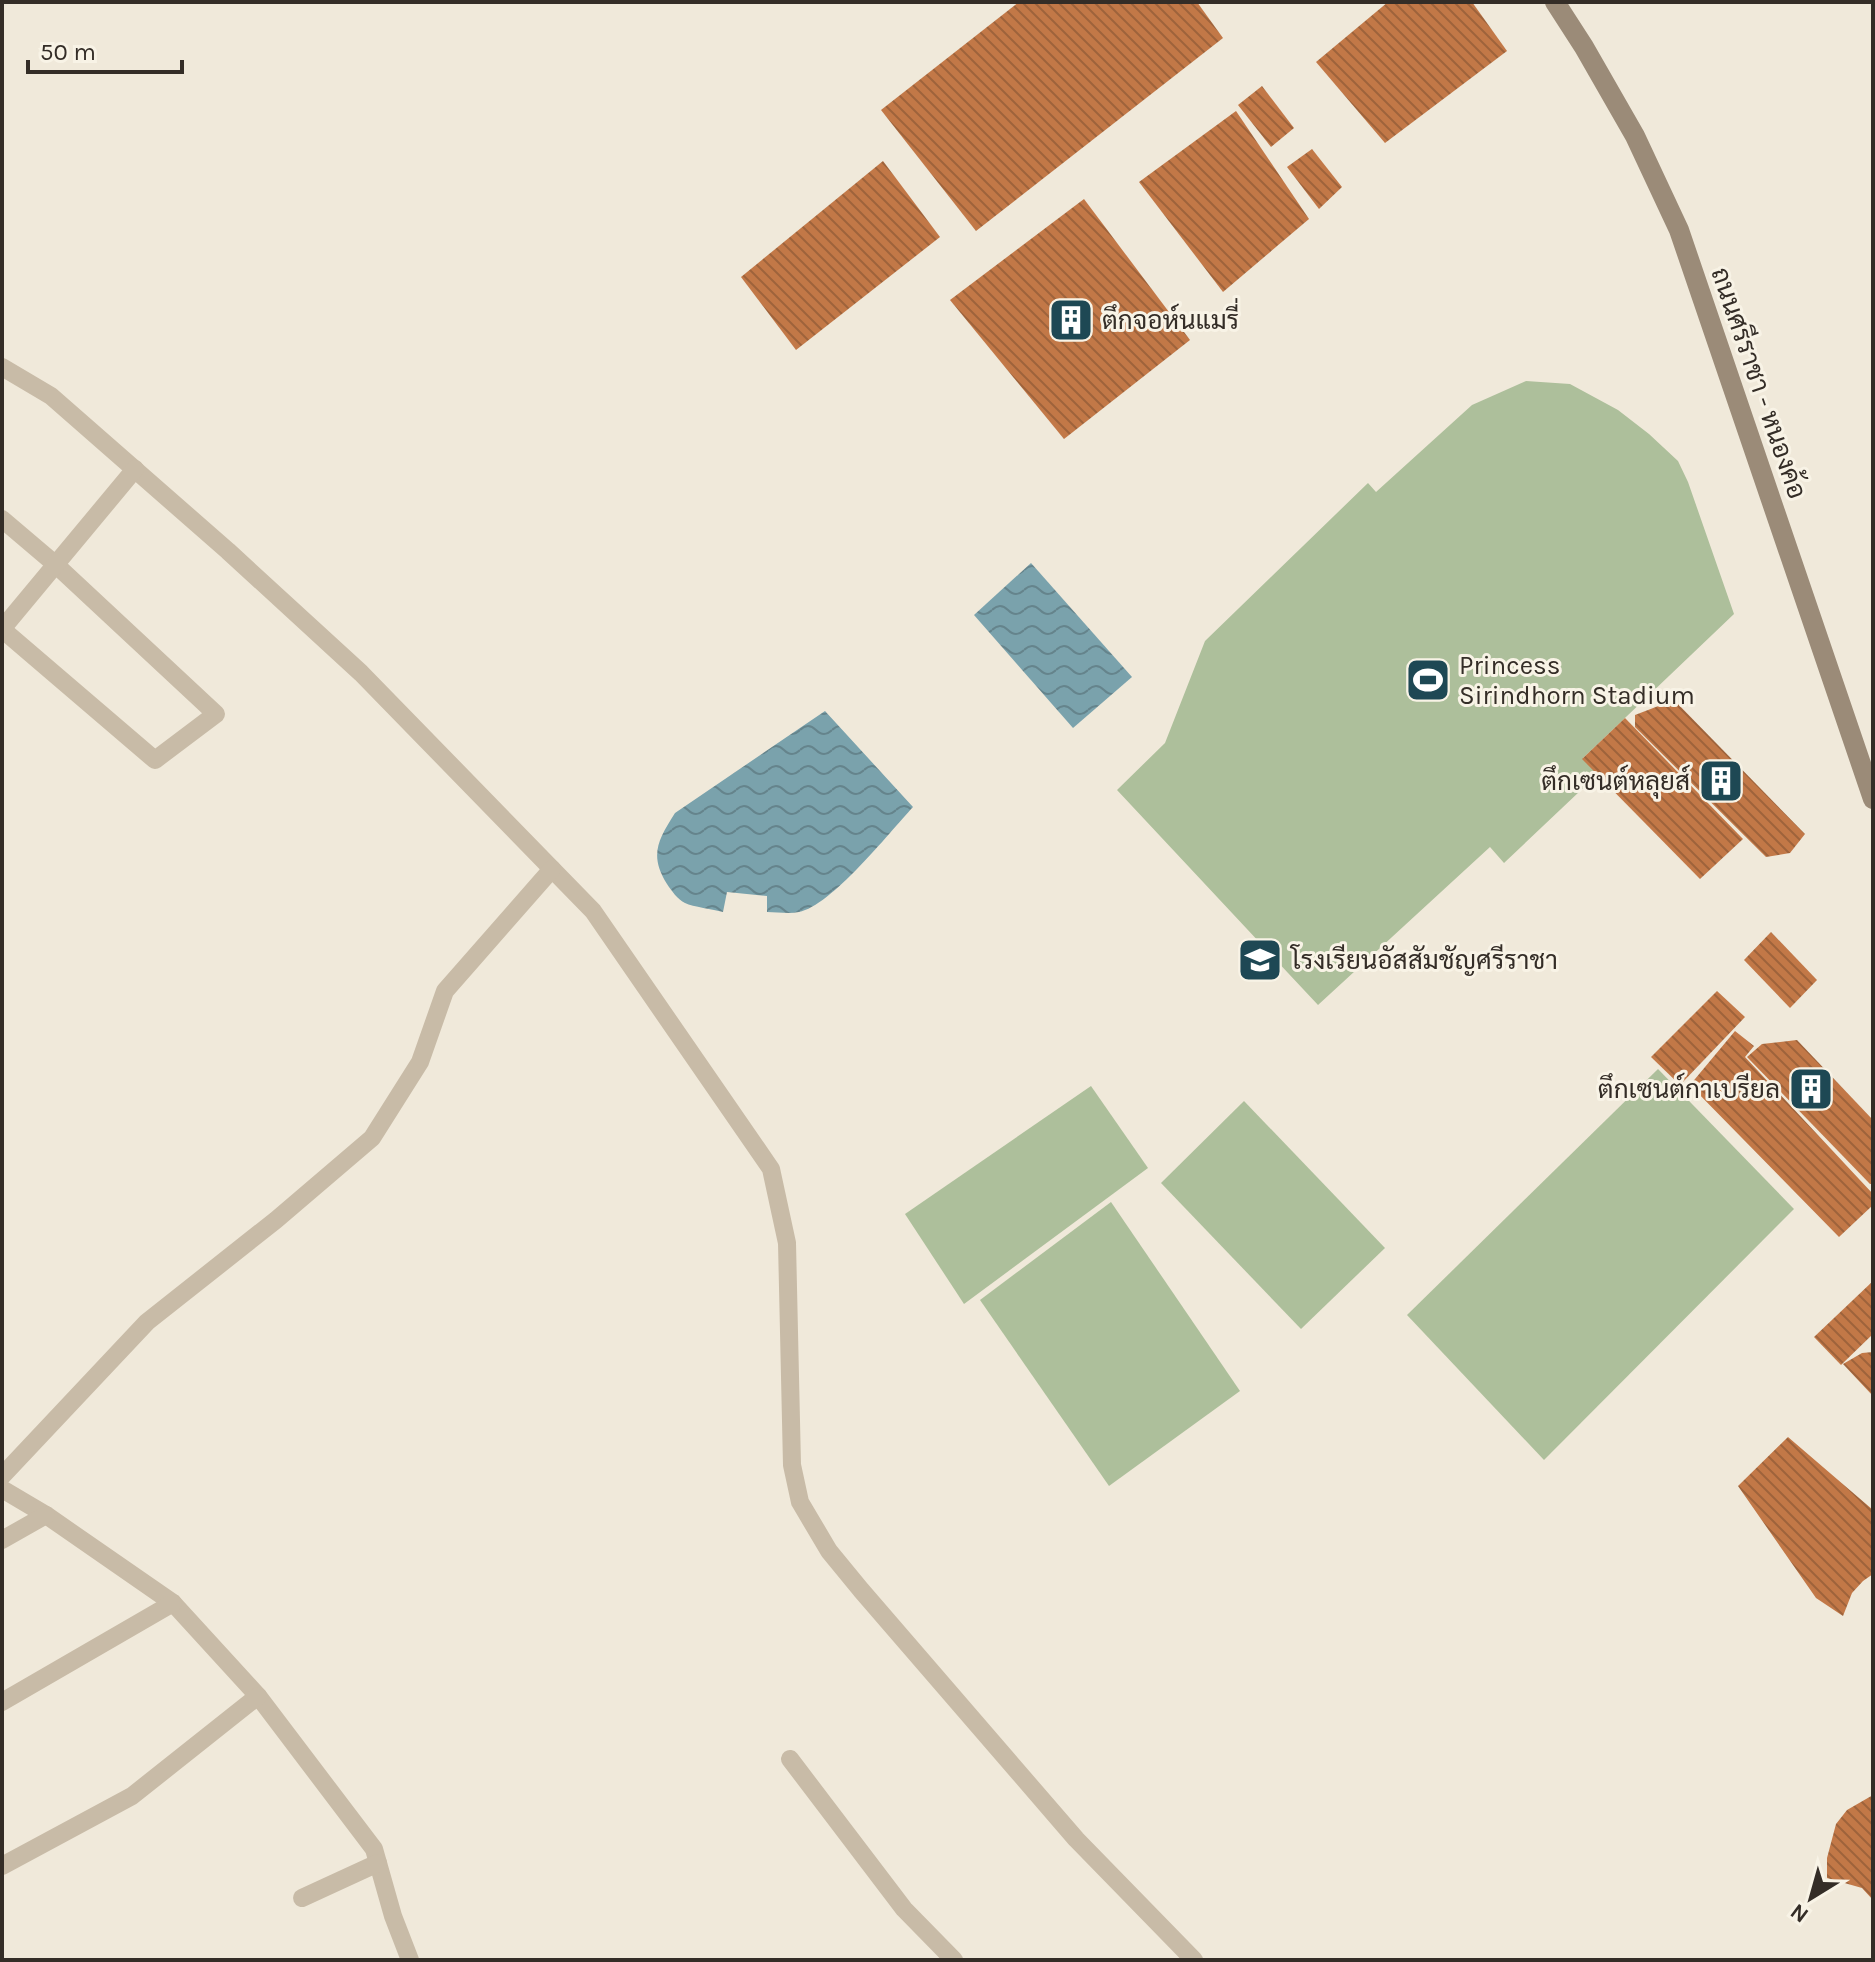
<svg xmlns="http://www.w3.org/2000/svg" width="1875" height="1962" font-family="Karla,Sarabun,sans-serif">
<defs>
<pattern id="water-waves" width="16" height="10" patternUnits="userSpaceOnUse" patternTransform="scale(2)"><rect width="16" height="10" fill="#7aa2ac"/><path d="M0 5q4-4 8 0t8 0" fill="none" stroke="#65848c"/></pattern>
<pattern id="building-back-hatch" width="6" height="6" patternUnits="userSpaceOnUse" patternTransform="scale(2)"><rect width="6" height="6" fill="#c27847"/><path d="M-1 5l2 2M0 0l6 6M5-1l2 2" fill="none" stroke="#9e633b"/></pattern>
</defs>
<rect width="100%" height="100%" fill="#f0e9da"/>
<!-- green -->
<g fill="#adbf9b">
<path d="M 1526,381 L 1570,384 L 1618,410 L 1649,434 L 1678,461 L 1688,482 L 1734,614 L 1583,758 L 1598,774 L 1504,863 L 1490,847 L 1318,1005 L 1117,790 L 1165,743 L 1205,641 L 1368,483 L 1376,492 L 1472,405 Z"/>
<path d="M 1658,1069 L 1794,1209 L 1544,1460 L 1407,1315 Z"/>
<path d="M 1091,1086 L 1148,1168 L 964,1304 L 905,1214 Z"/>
<path d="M 1244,1101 L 1385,1248 L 1301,1329 L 1161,1183 Z"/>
<path d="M 1111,1202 L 1240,1391 L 1109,1486 L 980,1300 Z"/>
</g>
<!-- water -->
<g fill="url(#water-waves)">
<path d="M 1031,563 L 1132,677 L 1073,728 L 974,615 Z"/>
<path d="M 825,711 L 913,807 C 889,833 831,906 799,912 C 789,914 777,912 767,912 L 767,896 L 727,892 L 723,912 C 713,909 693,907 685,903 C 678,900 671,890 667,884 C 649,855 658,840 675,813 Z"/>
</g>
<!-- building -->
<g fill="url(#building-back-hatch)">
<path d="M 1019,2 L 1197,2 L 1223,38 L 976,231 L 881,110 Z"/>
<path d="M 1388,2 L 1472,2 L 1507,51 L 1385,143 L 1316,62 Z"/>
<path d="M 1262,86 L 1294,128 L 1271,147 L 1238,105 Z"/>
<path d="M 1236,111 L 1309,219 L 1223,292 L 1139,182 Z"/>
<path d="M 1312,149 L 1342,187 L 1319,209 L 1287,167 Z"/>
<path d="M 883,161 L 940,237 L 796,350 L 741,277 Z"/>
<path d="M 1084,199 L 1190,340 L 1064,439 L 950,300 Z"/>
<path d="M 1674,700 L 1805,834 L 1790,853 L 1766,857 L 1635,727 L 1635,715 Z"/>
<path d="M 1625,718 L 1743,839 L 1700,879 L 1582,759 Z"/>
<path d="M 1771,932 L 1817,980 L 1790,1008 L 1744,960 Z"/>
<path d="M 1717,991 L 1745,1017 L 1680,1085 L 1651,1057 Z"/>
<path d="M 1735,1031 L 1754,1046 L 1745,1057 L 1873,1194 L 1873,1205 L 1839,1237 L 1690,1085 Z"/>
<path d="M 1797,1040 L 1873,1120 L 1873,1184 L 1870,1184 L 1747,1057 L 1762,1044 Z"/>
<path d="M 1873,1281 L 1873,1334 L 1841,1365 L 1814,1337 Z"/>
<path d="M 1873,1352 L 1873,1396 L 1843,1364 L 1862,1353 Z"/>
<path d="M 1788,1437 L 1873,1510 L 1873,1574 L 1863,1581 L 1852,1593 L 1843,1616 L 1816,1598 L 1738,1486 Z"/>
<path d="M 1873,1795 L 1873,1900 L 1862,1888 L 1827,1878 L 1827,1858 L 1836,1824 L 1847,1810 Z"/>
</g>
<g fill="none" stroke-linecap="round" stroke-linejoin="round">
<!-- minor -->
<g stroke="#c8bba7" stroke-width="18">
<path d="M 2,367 L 51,396 L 228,551 L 361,673 L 593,911 L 771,1169 L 787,1243 L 792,1465 L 800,1502 L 829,1551 L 861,1590 L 1076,1839 L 1194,1960"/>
<path d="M 2,519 L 55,564 L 216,714 L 155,760 L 2,629"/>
<path d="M 2,629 L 135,469"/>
<path d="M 2,1476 L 147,1322 L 276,1220 L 372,1138 L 420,1062 L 445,991 L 552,869"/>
<path d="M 2,1489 L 46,1515 L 173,1603 L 258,1696 L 374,1849 L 393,1916 L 410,1960"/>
<path d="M 2,1540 L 46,1515"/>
<path d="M 2,1702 L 173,1603"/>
<path d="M 790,1759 L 904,1909 L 954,1960"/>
<path d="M 2,1866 L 132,1796 L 258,1696"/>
<path d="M 302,1898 L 378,1863"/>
</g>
<!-- secondary -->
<path stroke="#9b8b78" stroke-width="20" d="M 1555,2 L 1584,47 L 1635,136 L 1679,230 L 1873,799"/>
</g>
<!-- icons -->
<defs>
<g id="building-square" transform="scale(2.3)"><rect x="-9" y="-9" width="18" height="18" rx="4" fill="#1e4854" stroke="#f8f3e6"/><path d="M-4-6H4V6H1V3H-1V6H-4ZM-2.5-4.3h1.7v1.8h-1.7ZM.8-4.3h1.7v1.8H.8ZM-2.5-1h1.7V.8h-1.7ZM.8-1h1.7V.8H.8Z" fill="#fff"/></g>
<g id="stadium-square" transform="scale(2.3)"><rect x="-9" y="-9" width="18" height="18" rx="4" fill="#1e4854" stroke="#f8f3e6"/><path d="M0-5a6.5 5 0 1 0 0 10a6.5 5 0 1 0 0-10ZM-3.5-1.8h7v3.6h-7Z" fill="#fff"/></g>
<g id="school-square" transform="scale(2.3)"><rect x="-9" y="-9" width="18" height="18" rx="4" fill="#1e4854" stroke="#f8f3e6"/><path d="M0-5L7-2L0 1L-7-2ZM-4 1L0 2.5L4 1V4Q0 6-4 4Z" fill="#fff"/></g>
</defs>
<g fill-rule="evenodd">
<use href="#building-square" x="1071" y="320"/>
<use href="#stadium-square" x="1428" y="680"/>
<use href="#building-square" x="1721" y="781"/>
<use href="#school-square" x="1260" y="960"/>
<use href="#building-square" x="1811" y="1089"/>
</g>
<g text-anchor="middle" stroke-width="6" stroke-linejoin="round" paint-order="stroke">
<!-- poi labels -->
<g font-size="26" fill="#342d27" stroke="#f8f3e6" text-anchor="start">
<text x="1102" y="329">ตึกจอห์นแมรี่</text>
<text x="1459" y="674">Princess<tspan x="1459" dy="30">Sirindhorn Stadium</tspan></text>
<text x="1690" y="790" text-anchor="end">ตึกเซนต์หลุยส์</text>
<text x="1291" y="969">โรงเรียนอัสสัมชัญศรีราชา</text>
<text x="1780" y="1098" text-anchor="end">ตึกเซนต์กาเบรียล</text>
</g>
<!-- street labels -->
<g font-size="26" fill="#342d27" stroke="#f8f3e6">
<text transform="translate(1759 383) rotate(71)" y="9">ถนนศรีราชา - หนองค้อ</text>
</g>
</g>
<!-- border -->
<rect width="1875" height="1962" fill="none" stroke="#342d27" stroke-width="8"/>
<!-- north arrow -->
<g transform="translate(1811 1898) rotate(217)" stroke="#f8f3e6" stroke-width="6" paint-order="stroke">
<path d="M0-6L14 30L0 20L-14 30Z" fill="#342d27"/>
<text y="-12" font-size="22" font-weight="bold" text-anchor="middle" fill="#342d27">N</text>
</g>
<!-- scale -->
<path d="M28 60v12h154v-12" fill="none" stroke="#342d27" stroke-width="4"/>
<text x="40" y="60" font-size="24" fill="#342d27" stroke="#f8f3e6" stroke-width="6" paint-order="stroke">50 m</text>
</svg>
